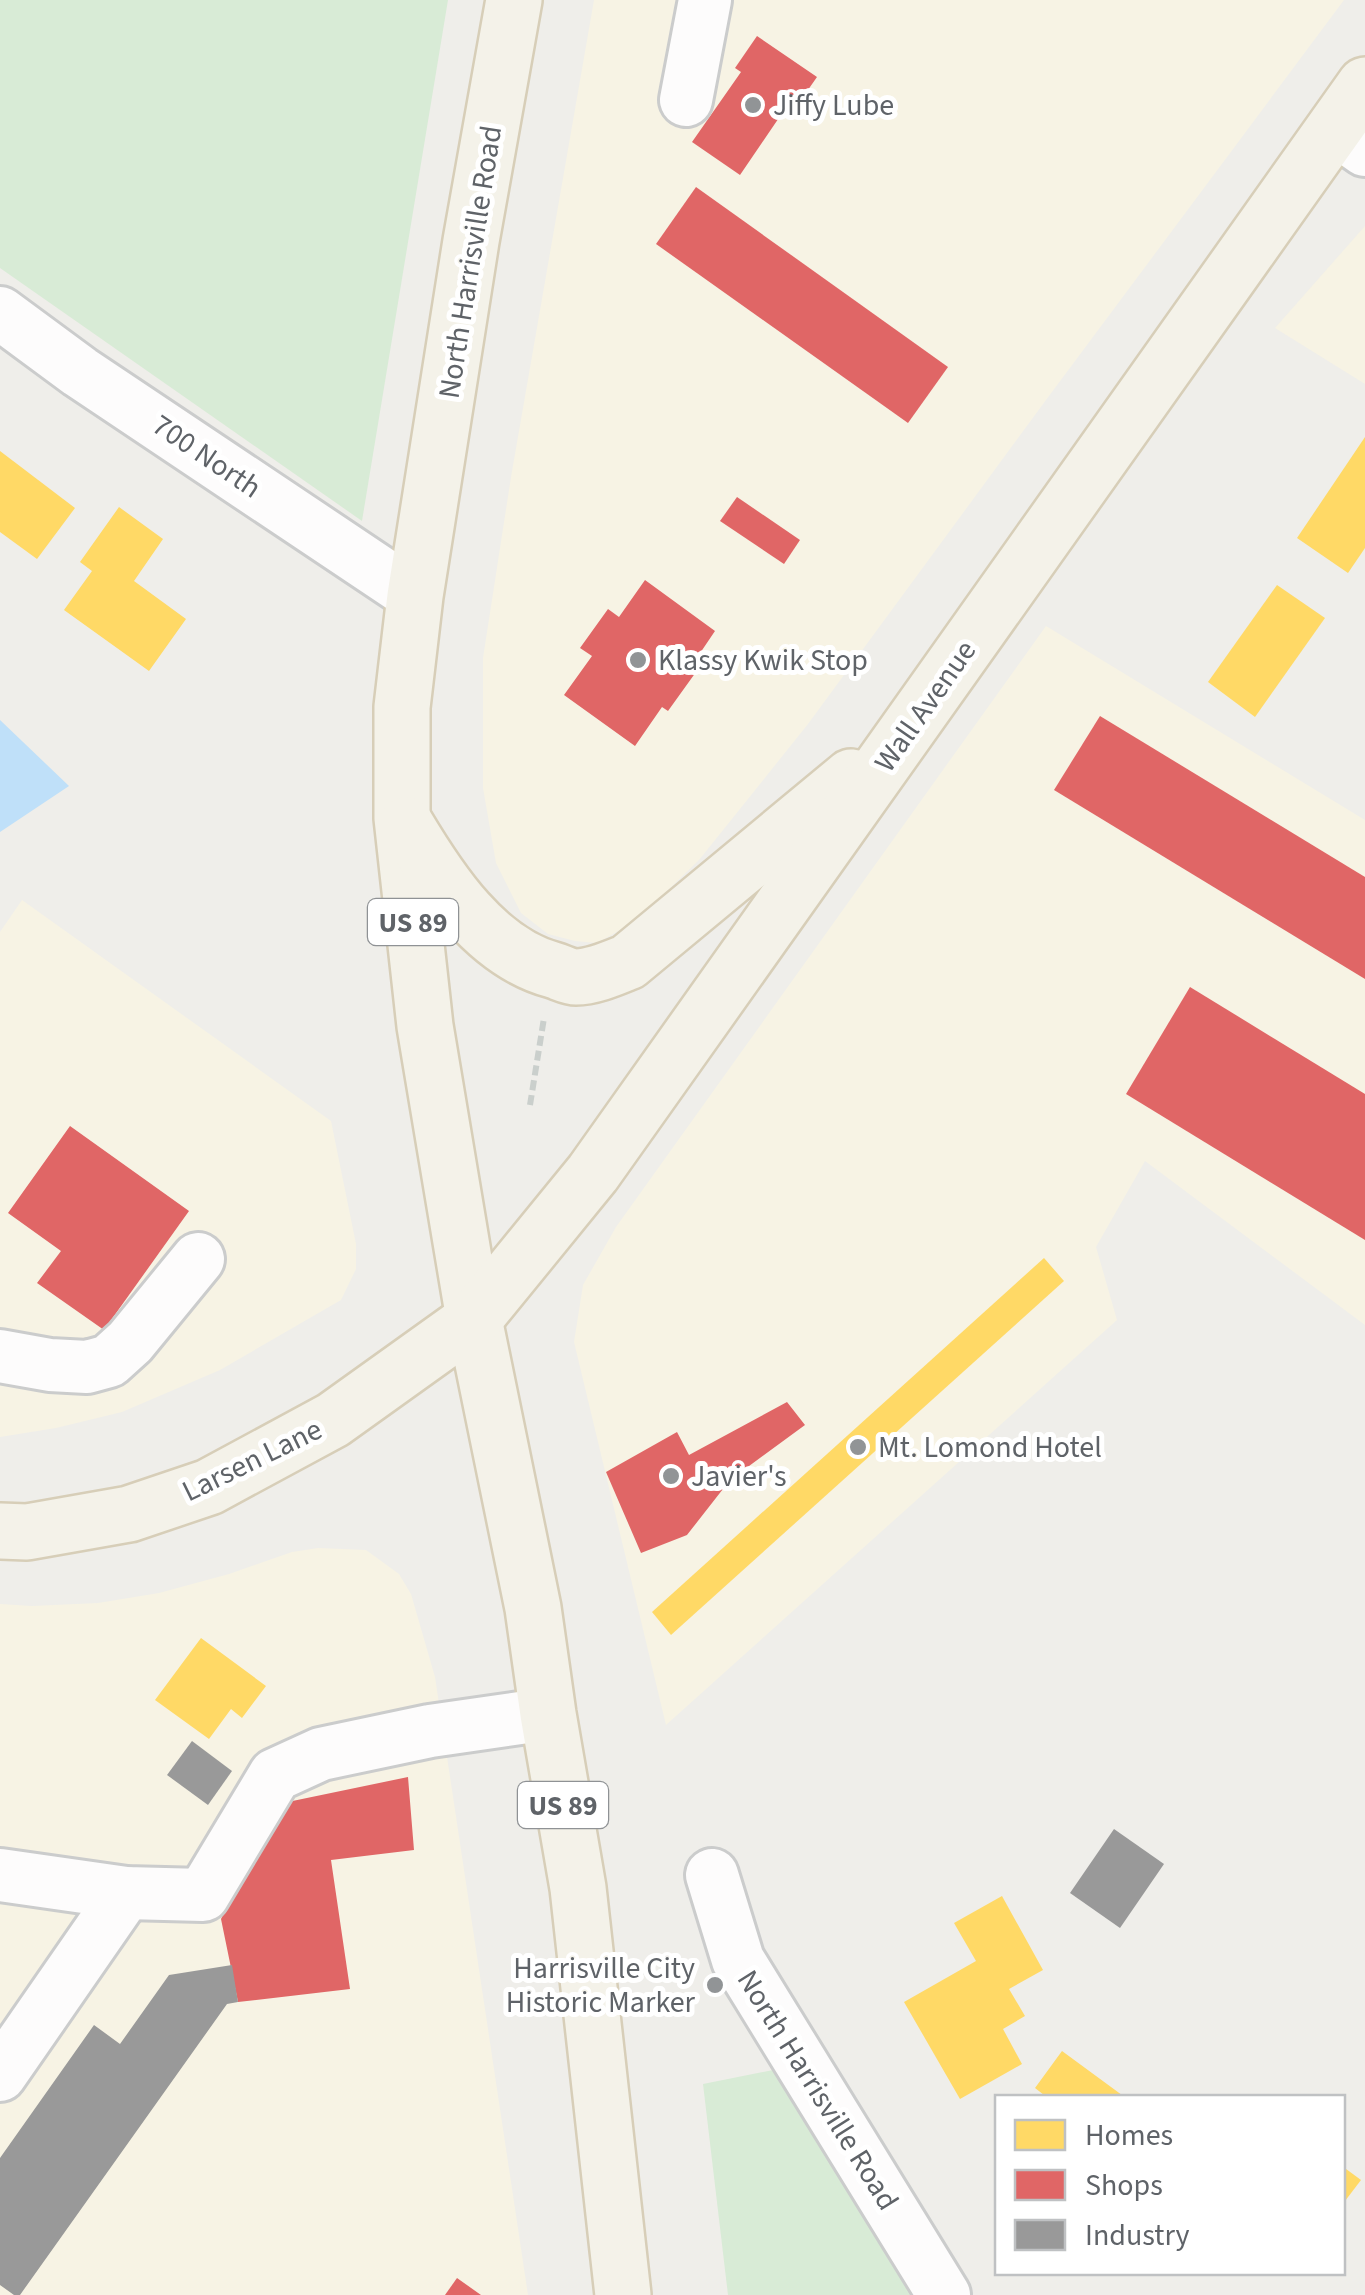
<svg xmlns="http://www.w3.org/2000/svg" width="1365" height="2295" font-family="'Source Sans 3',sans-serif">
<rect width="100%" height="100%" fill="#efeeea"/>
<!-- commercial -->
<g fill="#f7f3e4">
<path d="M 594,0 L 1344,0 L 1046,400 L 808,724 L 699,860 L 636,921 L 597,943 L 575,941 L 548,934 L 521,913 L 496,863 L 483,788 L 483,658 L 511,477 Z"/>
<path d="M 1365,226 L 1365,384 L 1275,328 Z"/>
<path d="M 1046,626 L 1365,820 L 1365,1325 L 1145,1161 L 1096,1247 L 1117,1320 L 666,1725 L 574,1342 L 583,1285 L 616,1227 Z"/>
<path d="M 22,900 L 331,1121 L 356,1244 L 356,1269 L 341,1300 L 220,1370 L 122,1412 L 56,1428 L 0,1437 L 0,932 Z"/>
<path d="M 318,1548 L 366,1550 L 399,1574 L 411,1594 L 435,1677 L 528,2295 L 0,2295 L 0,1604 L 32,1606 L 98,1603 L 159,1593 L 229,1574 L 292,1552 Z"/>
</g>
<!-- green -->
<g fill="#d8ebd6">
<path d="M 0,0 L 448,0 L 362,521 L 0,268 Z"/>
<path d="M 773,2070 L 913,2295 L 728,2295 L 703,2084 Z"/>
</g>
<!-- water -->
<path fill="#bfe0f9" d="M 0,720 L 69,786 L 0,832 Z"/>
<!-- homes -->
<g fill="#ffd966">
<path d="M 1365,437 L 1365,548 L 1348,573 L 1297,538 Z"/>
<path d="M 0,451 L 75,508 L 37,559 L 0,532 Z"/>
<path d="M 119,507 L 163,539 L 134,581 L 186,619 L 149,671 L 64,610 L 92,571 L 80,562 Z"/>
<path d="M 1277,585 L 1325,618 L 1255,717 L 1208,682 Z"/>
<path d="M 1044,1258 L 1064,1281 L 671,1635 L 652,1612 Z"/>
<path d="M 201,1638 L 266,1686 L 242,1718 L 231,1709 L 209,1739 L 155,1700 Z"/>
<path d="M 1002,1896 L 1043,1970 L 1009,1989 L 1025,2016 L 1003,2029 L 1022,2064 L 960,2099 L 904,2002 L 976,1961 L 954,1923 Z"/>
<path d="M 1062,2051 L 1126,2098 L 1042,2098 L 1044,2095 L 1035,2088 Z"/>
<path d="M 1342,2166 L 1361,2180 L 1342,2205 Z"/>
</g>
<!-- shops -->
<g fill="#e06666">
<path d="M 757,36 L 817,77 L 796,107 L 789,103 L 740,175 L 692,142 L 741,72 L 735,68 Z"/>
<path d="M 696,187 L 948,367 L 908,423 L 656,244 Z"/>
<path d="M 737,497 L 800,540 L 784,564 L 720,521 Z"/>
<path d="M 645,580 L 715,631 L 690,668 L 696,672 L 668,711 L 662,707 L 635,746 L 564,695 L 592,656 L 580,648 L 608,609 L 619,617 Z"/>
<path d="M 1100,716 L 1365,877 L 1365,979 L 1054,790 Z"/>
<path d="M 1190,987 L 1365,1094 L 1365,1240 L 1126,1094 Z"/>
<path d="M 70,1126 L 189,1211 L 104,1330 L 37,1283 L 61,1251 L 8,1213 Z"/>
<path d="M 787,1402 L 805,1425 L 730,1480 L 687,1535 L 641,1553 L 606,1472 L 677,1432 L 689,1455 Z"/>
<path d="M 408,1777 L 414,1850 L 331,1860 L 350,1989 L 238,2002 L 221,1919 L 278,1804 Z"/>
<path d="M 457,2278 L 481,2295 L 445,2295 Z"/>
</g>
<!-- industry -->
<g fill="#999">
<path d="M 192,1741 L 232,1771 L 208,1805 L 167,1775 Z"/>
<path d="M 1114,1829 L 1164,1864 L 1120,1928 L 1070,1893 Z"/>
<path d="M 232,1965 L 238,2002 L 227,2004 L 20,2295 L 14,2295 L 0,2285 L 0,2158 L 94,2025 L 120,2044 L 169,1975 Z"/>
</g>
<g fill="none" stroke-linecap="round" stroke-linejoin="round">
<!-- minor casing -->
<g stroke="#cbcccc" stroke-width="58">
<g id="minor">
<path d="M 686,100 L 705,0"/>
<path d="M 1334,128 L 1365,150"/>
<path d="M 0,313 L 80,372 L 415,596"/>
<path d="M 0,1356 L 50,1365 L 87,1367 L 109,1361 L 130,1342 L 198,1259"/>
<path d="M 0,1875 L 126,1893 L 203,1895 L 275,1775 L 321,1754 L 430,1731 L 548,1714"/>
<path d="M 712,1875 L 738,1960 L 944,2295"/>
<path d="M 0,2075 L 126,1893"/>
</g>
</g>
<!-- major casing -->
<g stroke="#d7ceb8" stroke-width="60">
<g id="major">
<path d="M 514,0 L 471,241 L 415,596 L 402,707 L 402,818 L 425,1026 L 474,1319 L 533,1608 L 548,1714 L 578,1888 L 623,2295"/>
<path d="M 406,825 C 440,882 486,952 553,970 C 560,972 569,977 576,977 C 593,977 613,968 628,962 L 851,777"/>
<path d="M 0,1531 L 27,1532 L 129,1514 L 209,1487 L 333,1420 L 474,1319 L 593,1173 L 1365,85"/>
</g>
</g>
<!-- path -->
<path stroke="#cacfcc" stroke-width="6" stroke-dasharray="10 5" stroke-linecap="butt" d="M 530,1105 L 544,1018"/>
<!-- minor -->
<use href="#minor" stroke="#fdfcfc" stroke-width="52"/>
<!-- major -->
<use href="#major" stroke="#f4f2e9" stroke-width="55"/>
</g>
<!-- markers -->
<g fill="#919496" stroke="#fff" stroke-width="4">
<circle cx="753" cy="105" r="10"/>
<circle cx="638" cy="660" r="10"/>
<circle cx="858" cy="1447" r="10"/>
<circle cx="671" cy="1476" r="10"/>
<circle cx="715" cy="1985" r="10"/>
</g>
<g text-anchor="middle" stroke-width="10" stroke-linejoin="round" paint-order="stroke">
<!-- shield labels -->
<g fill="#fff" stroke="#8f9295" stroke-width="2.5">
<rect x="368" y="899" width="90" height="46" rx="8"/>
<rect x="518" y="1782" width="90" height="46" rx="8"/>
</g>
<g font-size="28" font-weight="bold" fill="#5f6368">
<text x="413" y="932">US 89</text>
<text x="563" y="1815">US 89</text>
</g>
<!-- poi labels -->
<g font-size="30" fill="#5f6368" stroke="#fff" text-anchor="start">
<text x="773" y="115">Jiffy Lube</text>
<text x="658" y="670">Klassy Kwik Stop</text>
<text x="878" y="1457">Mt. Lomond Hotel</text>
<text x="691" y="1486">Javier's</text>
<text x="695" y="1978" text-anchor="end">Harrisville City<tspan x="695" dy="34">Historic Marker</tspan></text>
</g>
<!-- street labels -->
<g font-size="30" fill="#5f6368" stroke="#fff">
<text transform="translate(470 262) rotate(-81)" y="10">North Harrisville Road</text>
<text transform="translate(207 456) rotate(34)" y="10">700 North</text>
<text transform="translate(925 706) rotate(-55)" y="10">Wall Avenue</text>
<text transform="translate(252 1460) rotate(-26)" y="10">Larsen Lane</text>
<text transform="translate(818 2090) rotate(58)" y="10">North Harrisville Road</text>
</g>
</g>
<!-- legend -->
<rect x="995" y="2095" width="350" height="180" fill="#ffffff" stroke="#bfc1c3" stroke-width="2.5"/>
<rect x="1015" y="2120" width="50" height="30" fill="#ffd966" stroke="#bfc1c3" stroke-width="2.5"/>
<text x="1085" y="2145" font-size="30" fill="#5f6368">Homes</text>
<rect x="1015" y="2170" width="50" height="30" fill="#e06666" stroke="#bfc1c3" stroke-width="2.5"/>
<text x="1085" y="2195" font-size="30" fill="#5f6368">Shops</text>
<rect x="1015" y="2220" width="50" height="30" fill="#999999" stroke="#bfc1c3" stroke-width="2.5"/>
<text x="1085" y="2245" font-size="30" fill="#5f6368">Industry</text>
</svg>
